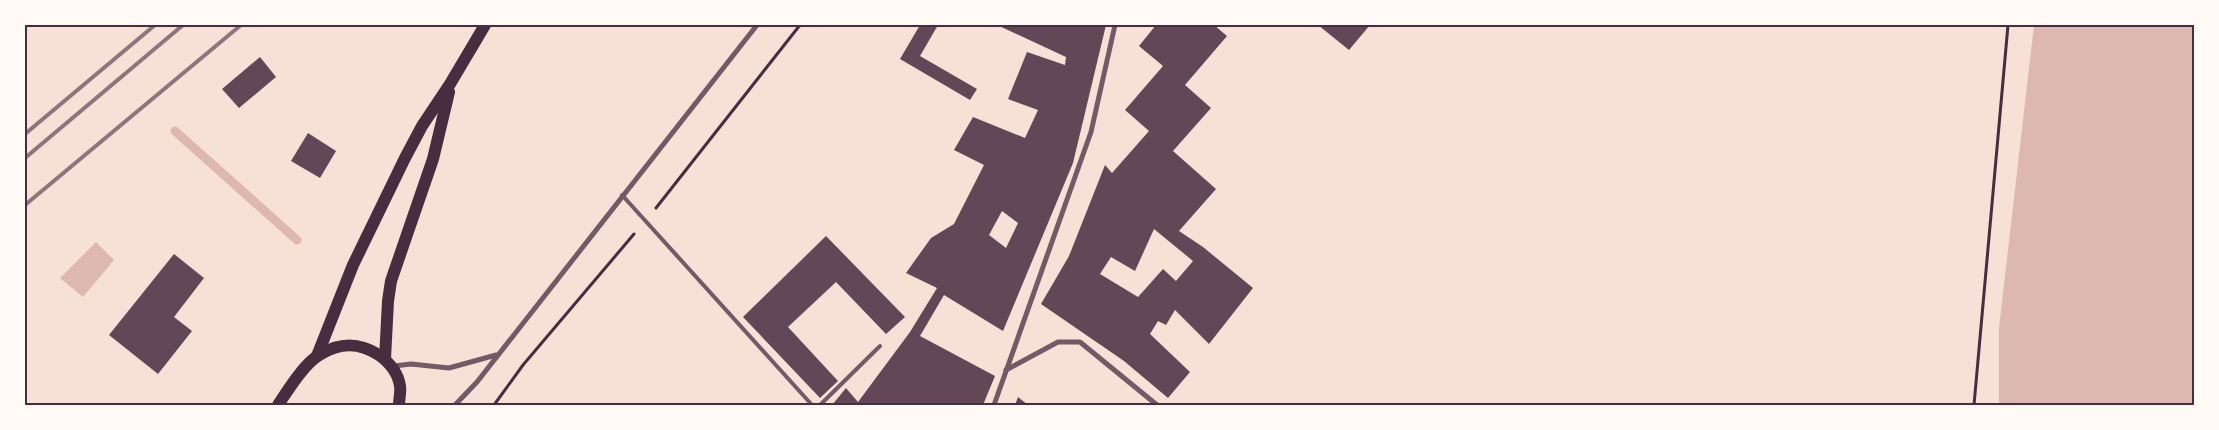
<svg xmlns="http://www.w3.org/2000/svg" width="2219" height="430" font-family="'Times New Roman',serif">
<rect width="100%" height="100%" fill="#f7e1d7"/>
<!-- water -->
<g fill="#dcb8b0">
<path d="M 2034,25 L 2194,25 L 2194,405 L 1999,405 L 1999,328 Z"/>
<path d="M 96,242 L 114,260 L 83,297 L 60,278 Z"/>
</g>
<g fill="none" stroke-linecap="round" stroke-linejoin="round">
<!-- stream -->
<path stroke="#dcb8b0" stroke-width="9" d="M 175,131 L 297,240"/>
</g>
<!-- building -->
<g fill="#644757" fill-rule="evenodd">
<path d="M 920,25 L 938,25 L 920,56 L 977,89 L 970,100 L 900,59 Z"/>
<path d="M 997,25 L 1106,25 L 1073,163 L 1003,331 L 944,295 L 920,336 L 995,376 L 983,405 L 832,405 L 846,388 L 858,402 L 910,332 L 937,288 L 906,273 L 931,238 L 954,224 L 984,165 L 954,150 L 973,117 L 1025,138 L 1038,110 L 1008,99 L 1027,52 L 1065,65 L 1066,57 ZM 1002,211 L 1018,223 L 1006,248 L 989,235 Z"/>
<path d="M 1156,25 L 1214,25 L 1227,36 L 1185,85 L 1211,108 L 1173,151 L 1216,189 L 1179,231 L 1203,247 L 1253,288 L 1209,344 L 1175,310 L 1166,325 L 1158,321 L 1150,334 L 1190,372 L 1168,398 L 1124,361 L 1041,304 L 1069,256 L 1105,165 L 1112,173 L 1149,131 L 1125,110 L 1163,66 L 1139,46 ZM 1154,229 L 1193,261 L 1176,281 L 1163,269 L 1138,297 L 1100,274 L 1111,257 L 1135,271 Z"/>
<path d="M 1318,25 L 1370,25 L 1349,50 Z"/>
<path d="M 260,57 L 276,77 L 239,108 L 222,89 Z"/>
<path d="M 308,133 L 336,151 L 320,178 L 291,161 Z"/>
<path d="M 826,236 L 905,317 L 886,334 L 836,282 L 788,327 L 838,381 L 820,398 L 743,317 Z"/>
<path d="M 174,254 L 204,278 L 174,317 L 192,331 L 158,374 L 109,335 Z"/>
<path d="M 1018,397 L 1028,405 L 1015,405 Z"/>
</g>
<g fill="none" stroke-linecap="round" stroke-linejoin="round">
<!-- path -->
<g stroke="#4a2c40" stroke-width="3">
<path d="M 656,208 L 800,25"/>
<path d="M 494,405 L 523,365 L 634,234"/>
<path d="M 1974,405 L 2008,25"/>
</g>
<!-- service -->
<g stroke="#755966" stroke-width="4">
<path d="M 622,195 L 812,405"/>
<path d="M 820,405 L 880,346"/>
</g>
<!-- minor -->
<g stroke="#755966" stroke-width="5">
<path d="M 394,366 L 411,364 L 449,368 L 496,355"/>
<path d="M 1006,370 L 1058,342 L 1080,342 L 1157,405"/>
<path d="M 455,405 L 477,382 L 757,25"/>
<path d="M 994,405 L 1091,132 L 1115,25"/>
</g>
<!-- primary -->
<g stroke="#4a2c40" stroke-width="12">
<path d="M 317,356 L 353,265 L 405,158 L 422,126 L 450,84 L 485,25"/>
<path d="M 385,359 L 388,301 L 391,281 L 433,159 L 449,92"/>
<path d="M 278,405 C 288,390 304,364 319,355 C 340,342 359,342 379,355 C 390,363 398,372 400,386 C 401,392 399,399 399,405"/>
</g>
<!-- rail -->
<g stroke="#8f747c" stroke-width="4">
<path d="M 25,134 L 155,25"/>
<path d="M 25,158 L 183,25"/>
<path d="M 25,205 L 241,25"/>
</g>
</g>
<!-- border -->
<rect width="2219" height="430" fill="none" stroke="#fffaf5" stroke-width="52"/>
<rect x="26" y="26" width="2167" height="378" fill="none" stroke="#4a2c40" stroke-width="2"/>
</svg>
